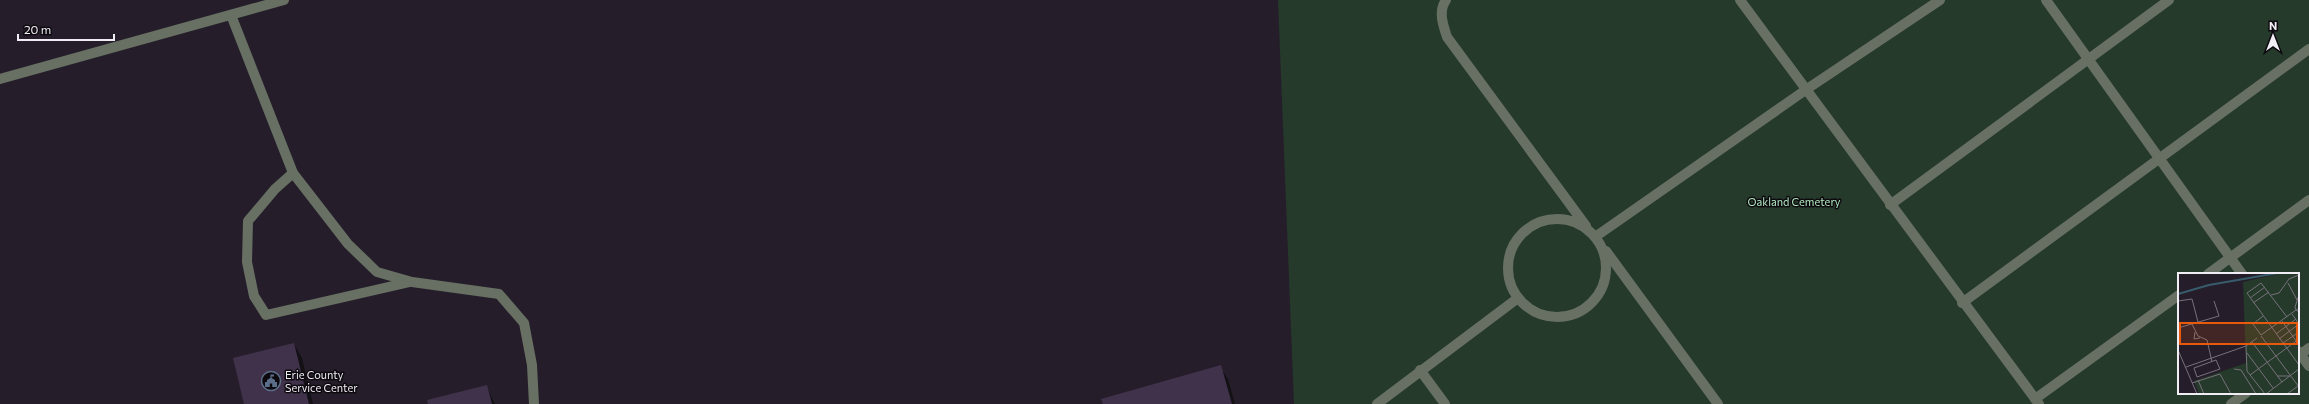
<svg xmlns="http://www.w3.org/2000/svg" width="2309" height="404" font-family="Commissioner,sans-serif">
<rect width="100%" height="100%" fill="#251e2a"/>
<!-- green -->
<path fill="#253a2b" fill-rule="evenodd" d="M 1278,0 L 2309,0 L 2309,404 L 1294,404 ZM 2179,274 L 2298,274 L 2298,393 L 2179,393 Z"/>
<!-- shadow -->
<g fill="#0007">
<path d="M 294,344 L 302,358 L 313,404 L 246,404 Z"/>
<path d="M 1220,367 L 1228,379 L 1235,404 L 1104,404 Z"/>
<path d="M 486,386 L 495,404 L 429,404 Z"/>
</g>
<!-- building -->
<g fill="#41324c">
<path d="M 294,343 L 309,404 L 244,404 L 233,358 Z"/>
<path d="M 1221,365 L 1232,404 L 1103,404 L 1101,399 Z"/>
<path d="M 487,385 L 492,404 L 428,404 L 427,400 Z"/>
</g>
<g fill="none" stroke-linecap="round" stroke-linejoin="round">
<!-- minor -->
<g stroke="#677063" stroke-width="10">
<path d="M 1446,0 C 1438,11 1443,25 1447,37 L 1586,226"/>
<path d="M 1740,0 L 2039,404"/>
<path d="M 2046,0 L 2242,274"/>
<path d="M 231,15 L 293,173 L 348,244 L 377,272 L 412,282 L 499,294 L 524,323 L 532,365 L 534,404"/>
<path d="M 0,79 L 284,0"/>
<path d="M 293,173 L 275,189 L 248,221 L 247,262 L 254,296 L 266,315 L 410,282"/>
<path d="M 1890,205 L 2169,0"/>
<circle cx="1557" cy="268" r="49"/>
<path d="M 1595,237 L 1807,89 L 1940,0"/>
<path d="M 1606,251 L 1718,404"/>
<path d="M 2208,274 L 2309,200"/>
<path d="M 1962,303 L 2309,49"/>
<path d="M 2298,351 L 2309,366"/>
<path d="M 2298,356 L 2309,348"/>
<path d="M 1420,370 L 1445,404"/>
<path d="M 2035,399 L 2179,295"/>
<path d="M 1377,404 L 1518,298"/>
<path d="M 2231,404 L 2246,393"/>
</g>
</g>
<!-- icons -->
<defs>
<g id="civic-ring" transform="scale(1)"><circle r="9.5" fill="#0d0a0f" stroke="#5c6f8a" stroke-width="1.5"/><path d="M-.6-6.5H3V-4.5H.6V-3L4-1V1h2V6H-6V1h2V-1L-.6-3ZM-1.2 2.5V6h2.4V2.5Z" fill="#5c6f8a"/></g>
</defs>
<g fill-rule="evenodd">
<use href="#civic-ring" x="271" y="381"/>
</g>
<g text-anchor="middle" stroke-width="3" stroke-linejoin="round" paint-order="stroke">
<!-- park labels -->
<g font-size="11" fill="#b2e9c1" stroke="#0d0a0f">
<text x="1794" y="206">Oakland Cemetery</text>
</g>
<!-- poi labels -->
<g font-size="11" fill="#f1edf5" stroke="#0d0a0f" text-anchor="start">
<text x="285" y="379">Erie County<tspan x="285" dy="13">Service Center</tspan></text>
</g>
</g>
<!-- overview -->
<g transform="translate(2178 273)">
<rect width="121" height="121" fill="#251e2a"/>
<path d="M 105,0 L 121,0 L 121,121 L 21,121 L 16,108 L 68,90 L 65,9 Z" fill="#253a2b"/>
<path fill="none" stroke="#385b6c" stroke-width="2" d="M 0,21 L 31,12 L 100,0"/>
<path fill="none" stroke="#77717b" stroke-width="1" d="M 110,10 L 119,27M 93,22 L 101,20 L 111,6 L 121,2M 121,22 L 117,34 L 118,37 L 121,35M 72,25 L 87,14M 0,28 L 14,26 L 20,49M 75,30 L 91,19M 114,41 L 121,51M 109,44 L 83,10 L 69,20 L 121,92M 104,48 L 121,72M 14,51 L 20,63 L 29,67 L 34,89M 0,55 L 41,43 L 36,28M 17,59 L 16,66 L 22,65M 98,61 L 118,46M 83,62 L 118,37 L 121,39M 83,62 L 75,51 L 85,43M 83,63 L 121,114M 79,65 L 68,73 L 69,98 L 87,121M 101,66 L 121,51M 74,69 L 104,109M 105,70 L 121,59M 0,77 L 19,121M 69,80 L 95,115M 38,87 L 42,96 L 19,104 L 16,95 ZM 8,94 L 68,73M 56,96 L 63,97 L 78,121M 72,102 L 121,66M 99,103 L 112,103M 20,107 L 26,121M 14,110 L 42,101 L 53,121M 88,121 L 121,96M 109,121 L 120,113"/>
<path fill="#e8590c" fill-opacity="0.15" stroke="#e8590c" stroke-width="2" d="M 2,50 L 119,50 L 119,71 L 2,71 Z"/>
<rect width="121" height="121" fill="none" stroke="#f1edf5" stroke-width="2"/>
</g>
<!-- north arrow -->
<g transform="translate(2273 36)" stroke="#0d0a0f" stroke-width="3" paint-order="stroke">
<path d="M0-3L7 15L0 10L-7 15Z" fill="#f1edf5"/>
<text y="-6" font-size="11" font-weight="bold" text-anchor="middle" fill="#f1edf5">N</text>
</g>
<!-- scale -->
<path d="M18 34v6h96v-6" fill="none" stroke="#f1edf5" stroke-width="2"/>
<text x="24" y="34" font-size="12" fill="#f1edf5" stroke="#0d0a0f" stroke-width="3" paint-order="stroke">20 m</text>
</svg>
